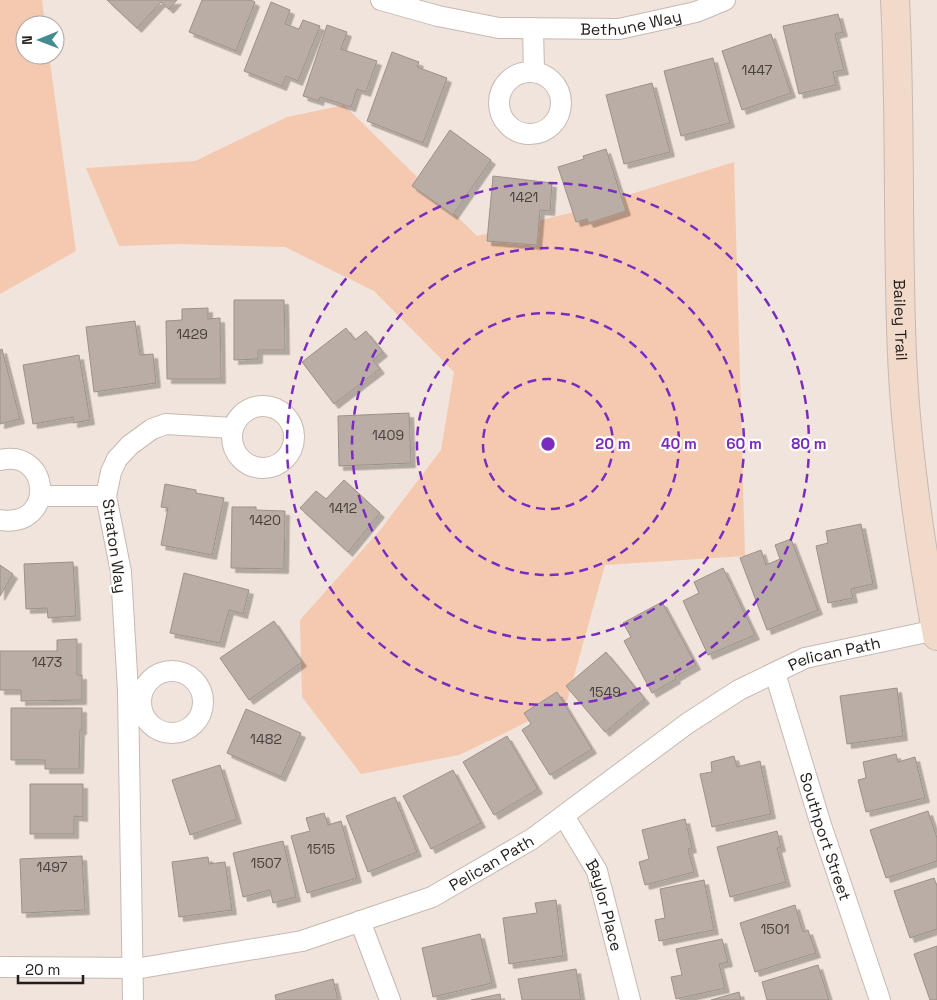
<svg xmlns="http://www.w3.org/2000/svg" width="937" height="1000" font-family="'Space Grotesk',sans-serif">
<defs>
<filter id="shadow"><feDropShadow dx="4.5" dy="4.5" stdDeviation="0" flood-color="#0004"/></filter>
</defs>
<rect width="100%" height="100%" fill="#f1e4dc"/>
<!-- green -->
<g fill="#f4c9af">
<path d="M 0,0 L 42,0 L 45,25 L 25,25 L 25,55 L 49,55 L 76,251 L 0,294 Z"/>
<path d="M 344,105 L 477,236 L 570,213 L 734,162 L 745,556 L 605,565 L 567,701 L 505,733 L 459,755 L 361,774 L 302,697 L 300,620 L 381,529 L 441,450 L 454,372 L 374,291 L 285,247 L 176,244 L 119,246 L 86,168 L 195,161 L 287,117 Z"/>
</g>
<!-- building -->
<g fill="#b9ada5" stroke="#9c9189" filter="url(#shadow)">
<path d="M 107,0 L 177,0 L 169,9 L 161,2 L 137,28 Z"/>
<path d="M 202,0 L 251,0 L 255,2 L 236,51 L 189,32 Z"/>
<path d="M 271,2 L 290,10 L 285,24 L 299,29 L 303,20 L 320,26 L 298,81 L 286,76 L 282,86 L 244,71 Z"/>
<path d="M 838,14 L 843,32 L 835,34 L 844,70 L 833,72 L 836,85 L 799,94 L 783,26 Z"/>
<path d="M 327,25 L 347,32 L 341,49 L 377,61 L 366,92 L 357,89 L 351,107 L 320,97 L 319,101 L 303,96 Z"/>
<path d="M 771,34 L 791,93 L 742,110 L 722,51 Z"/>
<path d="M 392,52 L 419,62 L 417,67 L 447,78 L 423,143 L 367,121 Z"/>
<path d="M 713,58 L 730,123 L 681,136 L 664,71 Z"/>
<path d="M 652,83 L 670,152 L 624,164 L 606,95 Z"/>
<path d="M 450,130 L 491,160 L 453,215 L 412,186 Z"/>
<path d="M 606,149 L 626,211 L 589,223 L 587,219 L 576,222 L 558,167 L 584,159 L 583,156 Z"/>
<path d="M 493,176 L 552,183 L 550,211 L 540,210 L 537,245 L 487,241 Z"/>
<path d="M 234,300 L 284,300 L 285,350 L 258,350 L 258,359 L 234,360 Z"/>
<path d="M 208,308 L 208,319 L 220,318 L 221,379 L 167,379 L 166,321 L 182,320 L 182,309 Z"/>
<path d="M 135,321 L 140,355 L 153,354 L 156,383 L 94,392 L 86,327 Z"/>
<path d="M 346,328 L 355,340 L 366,331 L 383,352 L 373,360 L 380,369 L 334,404 L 302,362 Z"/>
<path d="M 2,349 L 20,419 L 0,424 L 0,350 Z"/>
<path d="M 79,355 L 90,420 L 73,423 L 73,417 L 33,424 L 23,365 Z"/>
<path d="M 409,413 L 411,463 L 339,466 L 338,416 Z"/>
<path d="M 344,480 L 380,513 L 348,552 L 300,508 L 316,491 L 326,499 Z"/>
<path d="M 165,484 L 196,490 L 196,493 L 224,498 L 212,555 L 161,545 L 168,508 L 161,507 Z"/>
<path d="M 232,507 L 256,507 L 256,510 L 285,511 L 284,569 L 231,568 Z"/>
<path d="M 861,524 L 873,584 L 851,589 L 853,598 L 828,603 L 816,546 L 828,543 L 826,531 Z"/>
<path d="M 791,539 L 818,610 L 767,630 L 740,558 L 761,550 L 766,565 L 780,559 L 775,545 Z"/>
<path d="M 73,562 L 76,616 L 48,618 L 47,608 L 26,609 L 24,564 Z"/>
<path d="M 0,565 L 13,574 L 0,596 Z"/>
<path d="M 723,568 L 755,635 L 708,655 L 683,601 L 699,593 L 694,582 Z"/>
<path d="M 184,573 L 249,590 L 243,614 L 229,610 L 220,643 L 170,633 Z"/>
<path d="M 662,602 L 696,665 L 675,677 L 676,679 L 652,693 L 624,641 L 631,637 L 623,623 Z"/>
<path d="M 274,621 L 302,662 L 249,700 L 220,658 Z"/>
<path d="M 77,639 L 77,675 L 82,675 L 82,700 L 21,701 L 21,690 L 0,690 L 0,651 L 57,651 L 57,640 Z"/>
<path d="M 606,652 L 645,699 L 605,732 L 566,686 Z"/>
<path d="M 897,688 L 903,736 L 847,744 L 840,696 Z"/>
<path d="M 557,692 L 592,749 L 550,775 L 522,730 L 531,724 L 524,713 Z"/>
<path d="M 11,708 L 82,708 L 82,730 L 80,730 L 79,769 L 45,769 L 45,760 L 11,760 Z"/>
<path d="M 246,709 L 301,733 L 281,777 L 227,753 Z"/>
<path d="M 507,736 L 538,789 L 494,815 L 463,762 Z"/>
<path d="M 896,754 L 898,762 L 915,757 L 925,798 L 866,812 L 858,780 L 866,778 L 863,762 Z"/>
<path d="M 734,756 L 737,767 L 760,761 L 771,814 L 712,827 L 700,774 L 712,772 L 711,762 Z"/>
<path d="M 220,765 L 237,819 L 190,835 L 172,780 Z"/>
<path d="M 453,770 L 481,823 L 431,849 L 403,796 Z"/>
<path d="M 30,784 L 83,784 L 83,817 L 74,816 L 74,834 L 30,834 Z"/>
<path d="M 395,797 L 417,852 L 368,872 L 346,816 Z"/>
<path d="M 928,811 L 937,838 L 937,861 L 886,878 L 870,830 Z"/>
<path d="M 324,813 L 328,825 L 341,821 L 357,878 L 307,893 L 291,836 L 310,831 L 306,818 Z"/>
<path d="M 685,819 L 692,848 L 688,849 L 694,872 L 645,885 L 639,862 L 649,859 L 642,830 Z"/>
<path d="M 777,831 L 781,847 L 777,848 L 786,882 L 730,897 L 717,847 Z"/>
<path d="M 283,841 L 296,897 L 273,903 L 270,890 L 243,897 L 233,853 Z"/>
<path d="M 82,856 L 85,910 L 22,913 L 20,859 Z"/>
<path d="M 208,857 L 209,864 L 225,862 L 232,910 L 179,917 L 172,862 Z"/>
<path d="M 934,878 L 937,886 L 937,929 L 910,938 L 894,891 Z"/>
<path d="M 704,880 L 714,930 L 659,941 L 655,920 L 665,918 L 660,889 Z"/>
<path d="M 556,900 L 563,956 L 509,964 L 503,918 L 537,913 L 535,903 Z"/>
<path d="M 795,905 L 803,932 L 808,930 L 816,953 L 755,972 L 740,923 Z"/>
<path d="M 480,934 L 492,983 L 433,997 L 422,948 Z"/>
<path d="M 722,939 L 728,962 L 719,964 L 725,988 L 676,999 L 671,977 L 682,975 L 676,949 Z"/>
<path d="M 937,946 L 937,1000 L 930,1000 L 914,954 Z"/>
<path d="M 818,965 L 829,1000 L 767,1000 L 762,982 Z"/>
<path d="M 576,969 L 581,1000 L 522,1000 L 518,979 Z"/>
<path d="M 333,979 L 338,1000 L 276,1000 L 275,995 Z"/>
<path d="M 739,992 L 741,1000 L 711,1000 Z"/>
<path d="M 500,994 L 501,1000 L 471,1000 Z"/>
</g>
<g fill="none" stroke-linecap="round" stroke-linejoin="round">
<!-- street casing -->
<g stroke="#c6b9b2" stroke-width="22">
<g id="street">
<path id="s1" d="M 381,0 L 438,16 L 499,28 L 619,29 L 696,12 L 725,0"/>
<path d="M 533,28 L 534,71"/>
<circle cx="530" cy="103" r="31"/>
<circle cx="263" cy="437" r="31"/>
<path d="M 0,460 C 51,448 56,529 0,520"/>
<path d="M 40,496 L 106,496"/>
<circle cx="172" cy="702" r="31"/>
<path id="s2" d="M 775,673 L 821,825 L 880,1000"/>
<path id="s3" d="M 564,816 L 597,871 L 630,1000"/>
<path d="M 360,921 L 390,1000"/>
<path id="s4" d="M 0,967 L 141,968 L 302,941 L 432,897 L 532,839 L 688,723 L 739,690 L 805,658 L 936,630"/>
<path d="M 133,1000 L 128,691 L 121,572 L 106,496 L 111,472 L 117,459 L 130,445 L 152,429 L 166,424 L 233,428"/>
</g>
</g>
<!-- secondary casing -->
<g stroke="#c6b9b2" stroke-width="30">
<g id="secondary">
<path id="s5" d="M 895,0 C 901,118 897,237 902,355 C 906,450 920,543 937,636"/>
</g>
</g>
<!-- street -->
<use href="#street" stroke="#fff" stroke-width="20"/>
<!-- secondary -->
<use href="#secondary" stroke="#f2dacb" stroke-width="28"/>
</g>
<!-- distance rings -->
<g fill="none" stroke="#7b2cbf" stroke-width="2.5" stroke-dasharray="9 6">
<circle cx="548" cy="444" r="65"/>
<circle cx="548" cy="444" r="131"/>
<circle cx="548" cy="444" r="196"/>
<circle cx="548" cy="444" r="261"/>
</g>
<g text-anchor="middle" stroke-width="4.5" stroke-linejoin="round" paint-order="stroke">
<!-- number labels -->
<g font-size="14" fill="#48413d">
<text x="757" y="75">1447</text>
<text x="524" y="202">1421</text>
<text x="192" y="339">1429</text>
<text x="388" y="440">1409</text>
<text x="343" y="513">1412</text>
<text x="265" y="525">1420</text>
<text x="47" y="667">1473</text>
<text x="605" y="697">1549</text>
<text x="266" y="744">1482</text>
<text x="321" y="854">1515</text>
<text x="266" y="868">1507</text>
<text x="52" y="872">1497</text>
<text x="775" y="934">1501</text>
</g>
<!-- street labels -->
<g font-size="16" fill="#221d1a" stroke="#fff">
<text dy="6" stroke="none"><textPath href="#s1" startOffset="254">Bethune Way</textPath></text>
<text dy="6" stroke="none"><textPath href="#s5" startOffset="320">Bailey Trail</textPath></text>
<text transform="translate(115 546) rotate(82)" y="6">Straton Way</text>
<text dy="6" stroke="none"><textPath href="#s4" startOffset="915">Pelican Path</textPath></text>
<text dy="6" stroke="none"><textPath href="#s2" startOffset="171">Southport Street</textPath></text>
<text dy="6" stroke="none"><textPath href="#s4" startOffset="510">Pelican Path</textPath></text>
<text dy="6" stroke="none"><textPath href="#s3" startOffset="99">Baylor Place</textPath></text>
</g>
</g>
<circle cx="548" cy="444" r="8" fill="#7b2cbf" stroke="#fff" stroke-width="2.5"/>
<g font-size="15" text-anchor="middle" font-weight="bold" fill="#7b2cbf" stroke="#fff" stroke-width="4.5" stroke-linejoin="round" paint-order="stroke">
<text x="613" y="449">20 m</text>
<text x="679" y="449">40 m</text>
<text x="744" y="449">60 m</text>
<text x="809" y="449">80 m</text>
</g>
<!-- north arrow -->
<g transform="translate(40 40) rotate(269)"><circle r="24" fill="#ffffff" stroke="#a7a5a3"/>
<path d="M0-4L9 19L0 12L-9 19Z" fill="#438b91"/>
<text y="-8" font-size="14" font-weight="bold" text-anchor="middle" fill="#221d1a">N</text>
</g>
<!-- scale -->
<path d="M18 975v8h65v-8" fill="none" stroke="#221d1a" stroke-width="2.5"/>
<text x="25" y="975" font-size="15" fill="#221d1a" stroke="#ffffff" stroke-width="4" paint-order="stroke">20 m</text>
</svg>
